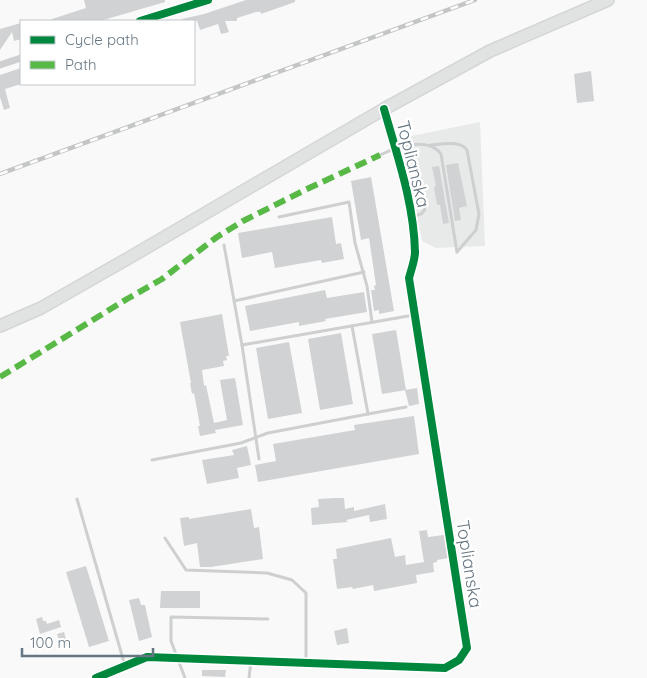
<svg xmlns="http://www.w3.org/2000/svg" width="647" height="678" font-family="Quicksand,sans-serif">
<rect width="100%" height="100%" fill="#f9f9f9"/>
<!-- built -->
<path fill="#e8e9e9" d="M 480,122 L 485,246 L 436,248 L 422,241 L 402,138 Z"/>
<!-- building -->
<g fill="#d0d2d3">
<path d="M 84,0 L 165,0 L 165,2 L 100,21 L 52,21 L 52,19 L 86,8 Z"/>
<path d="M 246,0 L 295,0 L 295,2 L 261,14 L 261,12 L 256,12 L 237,18 L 237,21 L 225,21 L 229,32 L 221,34 L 218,24 L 200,30 L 197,21 L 182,21 L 182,19 L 204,14 Z"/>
<path d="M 21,23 L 21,39 L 14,41 L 12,32 L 0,50 L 0,29 Z"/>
<path d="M 21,68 L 21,84 L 5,89 L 10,108 L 4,110 L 0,97 L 0,75 Z"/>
<path d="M 591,71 L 594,101 L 577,103 L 574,74 Z"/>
<path d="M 458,163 L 467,206 L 459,208 L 461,220 L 455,221 L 446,165 Z"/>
<path d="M 439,166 L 449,223 L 443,224 L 440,205 L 437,205 L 434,187 L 436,186 L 432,167 Z"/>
<path d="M 371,177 L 394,311 L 379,314 L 379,310 L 374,311 L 371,290 L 375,290 L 374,286 L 376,285 L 369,238 L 361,240 L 351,181 Z"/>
<path d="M 332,217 L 336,244 L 341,243 L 344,259 L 322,263 L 321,260 L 275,268 L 272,252 L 242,258 L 238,233 Z"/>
<path d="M 325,290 L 327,298 L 364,292 L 367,312 L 325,319 L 326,321 L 299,326 L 299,322 L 250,331 L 245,306 Z"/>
<path d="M 222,314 L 229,356 L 226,356 L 227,360 L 223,361 L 224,366 L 202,370 L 204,386 L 206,385 L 214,423 L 227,420 L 220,380 L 235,378 L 243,425 L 215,430 L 216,433 L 200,436 L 198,426 L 200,426 L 194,393 L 192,394 L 190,383 L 191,383 L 180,322 Z"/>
<path d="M 396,330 L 406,390 L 382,394 L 372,334 Z"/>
<path d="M 341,333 L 353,404 L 320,410 L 308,339 Z"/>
<path d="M 289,342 L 302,413 L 268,419 L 256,348 Z"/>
<path d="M 417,388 L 419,404 L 409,406 L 405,390 Z"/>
<path d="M 414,416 L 419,454 L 258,482 L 255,465 L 276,461 L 273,444 L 355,430 L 354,425 Z"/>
<path d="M 247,446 L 251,465 L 237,468 L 239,478 L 207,484 L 202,460 L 234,455 L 232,450 Z"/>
<path d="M 335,498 L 344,498 L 345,509 L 354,507 L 354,511 L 385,504 L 387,519 L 370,522 L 369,515 L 346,520 L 348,522 L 312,525 L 311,508 L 319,507 L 318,499 Z"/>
<path d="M 251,509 L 254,528 L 259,527 L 263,559 L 211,567 L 200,567 L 197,543 L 184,546 L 180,518 L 189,517 L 189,519 Z"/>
<path d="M 427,530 L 428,537 L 444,535 L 448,558 L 437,560 L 437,562 L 433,563 L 434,572 L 416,575 L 417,583 L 374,591 L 373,585 L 353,589 L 352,587 L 337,589 L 333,559 L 337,559 L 336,549 L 391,538 L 395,557 L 405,555 L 406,565 L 424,562 L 419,531 Z"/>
<path d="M 86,566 L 109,641 L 89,647 L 66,572 Z"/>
<path d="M 161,591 L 200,591 L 200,608 L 160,608 Z"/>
<path d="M 139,598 L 141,605 L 145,605 L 152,637 L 139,641 L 129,600 Z"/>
<path d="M 42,617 L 43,621 L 46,621 L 47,624 L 59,620 L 61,627 L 40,634 L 36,619 Z"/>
<path d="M 347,628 L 349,643 L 337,645 L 334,631 Z"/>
<path d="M 64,632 L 68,646 L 61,648 L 57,634 Z"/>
<path d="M 202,670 L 226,670 L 225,677 L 202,676 Z"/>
</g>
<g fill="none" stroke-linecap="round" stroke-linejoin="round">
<!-- primary casing -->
<g stroke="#d5d6d7" stroke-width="14">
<path id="primary" d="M 0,326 L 41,308 L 127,259 L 384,109 L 490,51 L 608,0"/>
</g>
<!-- service -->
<g stroke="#cecfd0" stroke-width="3">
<path d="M 431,145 C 442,144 460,140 467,150 L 479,214 L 476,230 L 457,252"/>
<path d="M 380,155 C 397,147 428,136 441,154 L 457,252"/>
<path d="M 402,171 L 416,171 C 421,176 426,199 425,207 C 425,211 424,211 421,214 L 413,216"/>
<path d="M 279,217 L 349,202 L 355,243 L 367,286 L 372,322"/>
<path d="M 224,245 L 242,345 L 414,315"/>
<path d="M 234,301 L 364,272"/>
<path d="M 242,345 L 259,459"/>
<path d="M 368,414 L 406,407"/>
<path d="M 152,460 L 241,443 L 268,433 L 368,414 L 352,326"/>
<path d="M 77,499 L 125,666"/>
<path d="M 165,538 L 186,570 L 267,573 L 292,580 L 306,593 L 306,662"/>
<path d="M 185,678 L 171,641 L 171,617 L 268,619"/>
<path d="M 249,678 L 251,661"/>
</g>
<!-- minor -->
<g stroke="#cecfd0" stroke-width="7">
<path d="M 140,21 L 208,0"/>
<path d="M 0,65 L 21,58"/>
<path d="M 96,678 L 147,657 L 445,668 L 459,660 L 467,648 L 409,278 C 411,270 415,260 415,252 C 414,203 397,155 384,109"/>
</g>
<!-- primary -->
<use href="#primary" stroke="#e1e2e2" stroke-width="11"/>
<!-- rail casing -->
<g stroke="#c3c5c6" stroke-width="4.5">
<path id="rail" d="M 0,174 L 475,0"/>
</g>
<!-- rail -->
<use href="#rail" stroke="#fff" stroke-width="2.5" stroke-dasharray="8" stroke-linecap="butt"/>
<!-- quiet -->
<path stroke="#58b947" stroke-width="6" stroke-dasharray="12 6" stroke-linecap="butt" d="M 0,377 L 127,299 L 162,279 L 217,237 L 243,221 L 305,190 L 380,155"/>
<!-- cycleway casing -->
<g stroke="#fff" stroke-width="11">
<g id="cycleway">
<path d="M 140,21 L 208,0"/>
<path d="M 96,678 L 147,657 L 445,668 L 459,660 L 467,648 L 409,278 C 411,270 415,260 415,252 C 414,203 397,155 384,109"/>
</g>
</g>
<!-- cycleway -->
<use href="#cycleway" stroke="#00873e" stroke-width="8"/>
</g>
<g text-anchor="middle" stroke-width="5" stroke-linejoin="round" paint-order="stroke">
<!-- street labels -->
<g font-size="18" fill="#657683" stroke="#fff">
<text transform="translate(413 164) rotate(76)" y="6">Toplianska</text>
<text transform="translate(469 564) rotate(81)" y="6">Toplianska</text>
</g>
</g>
<!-- legend -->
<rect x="20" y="20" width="175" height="65" fill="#ffffff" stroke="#c1c8cd"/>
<rect x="30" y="36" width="25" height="8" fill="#00873e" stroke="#c1c8cd"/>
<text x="65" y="45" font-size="15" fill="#657683">Cycle path</text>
<rect x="30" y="61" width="25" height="8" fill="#58b947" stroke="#c1c8cd"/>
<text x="65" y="70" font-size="15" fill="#657683">Path</text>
<!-- scale -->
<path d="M22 648v8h131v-8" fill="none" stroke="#657683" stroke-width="2.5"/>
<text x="30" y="648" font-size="15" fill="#657683" stroke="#ffffff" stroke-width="4" paint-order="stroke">100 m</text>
</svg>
